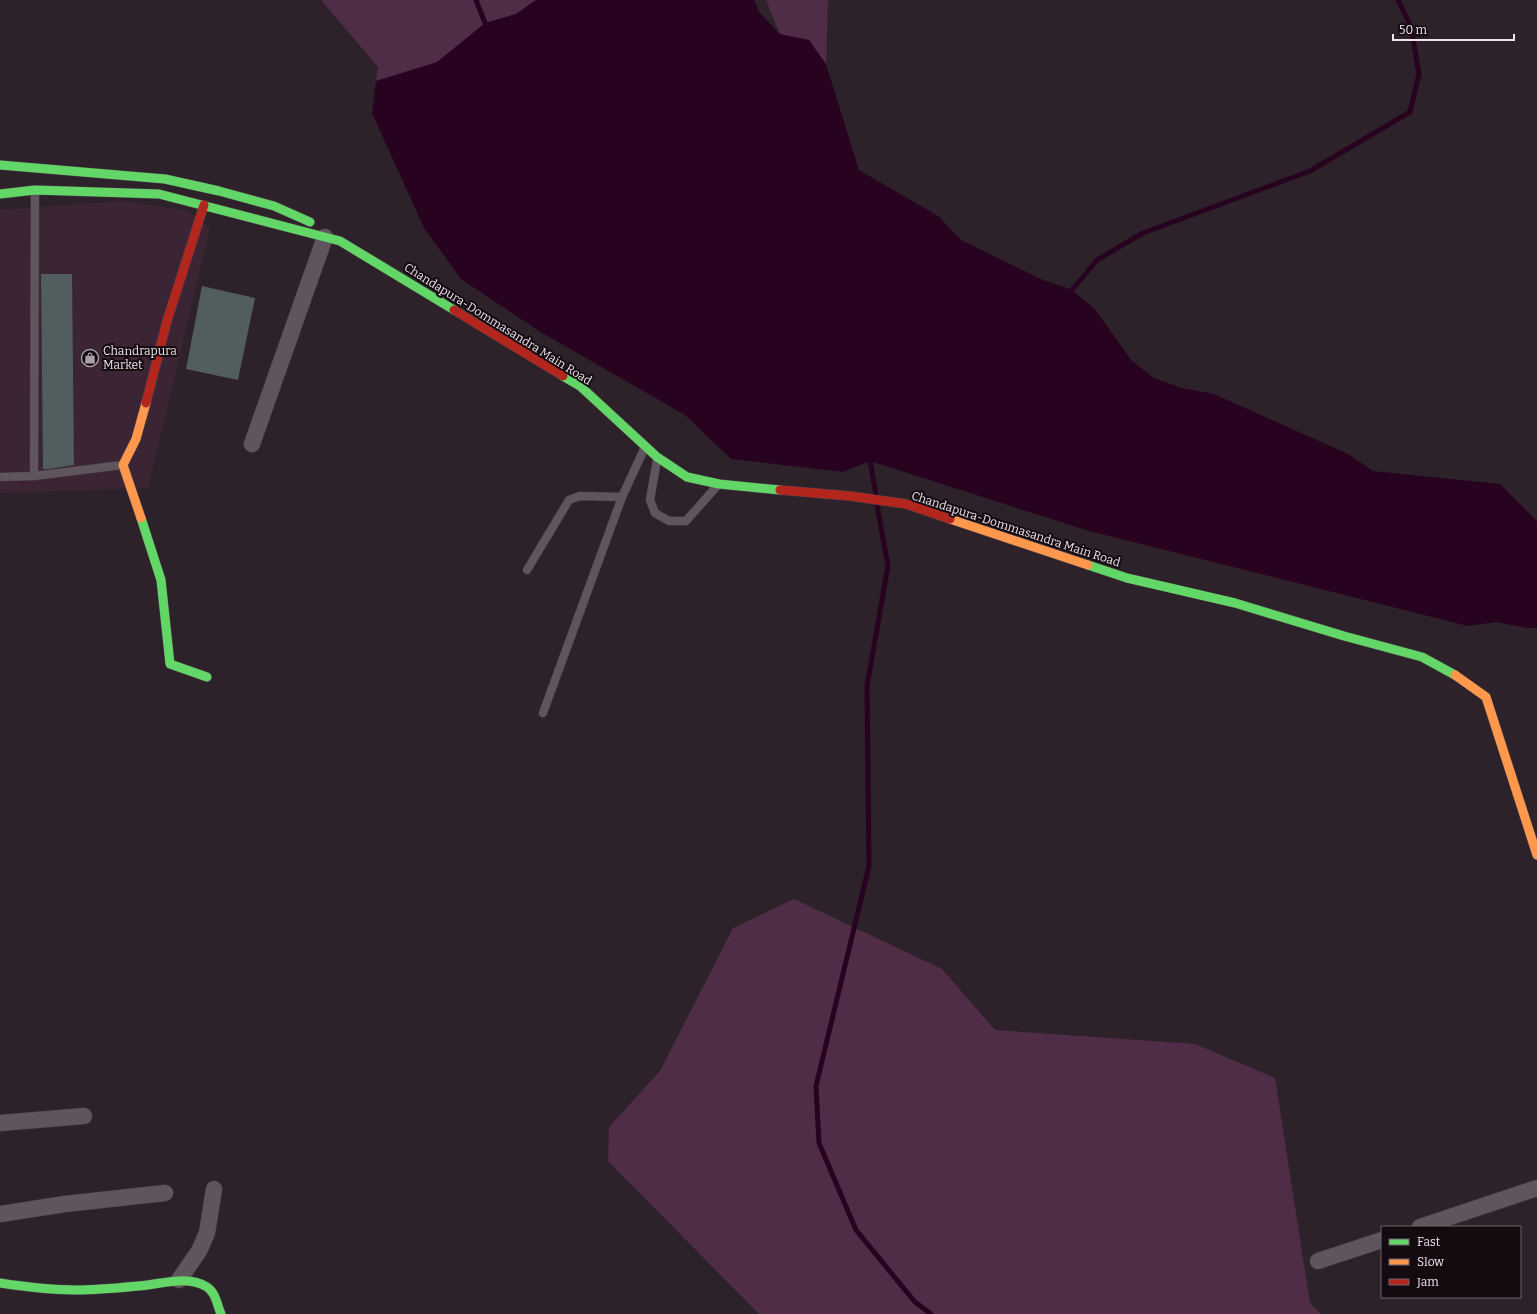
<svg xmlns="http://www.w3.org/2000/svg" width="1537" height="1314" font-family="Bitter,serif">
<rect width="100%" height="100%" fill="#2d222a"/>
<!-- built -->
<path fill="#3b2534" d="M 123,201 L 188,211 L 210,228 L 148,488 L 0,493 L 0,210 Z"/>
<!-- green -->
<g fill="#502d46">
<path d="M 321,0 L 536,0 L 516,14 L 485,23 L 440,68 L 376,81 L 378,67 Z"/>
<path d="M 766,0 L 828,0 L 826,64 L 780,34 Z"/>
<path d="M 794,899 L 942,969 L 995,1030 L 1195,1044 L 1275,1078 L 1310,1303 L 1321,1314 L 759,1314 L 608,1161 L 609,1127 L 660,1071 L 733,928 Z"/>
</g>
<!-- water -->
<path fill="#28031f" d="M 536,0 L 754,0 L 759,12 L 780,34 L 809,40 L 826,64 L 859,170 L 938,216 L 961,240 L 1043,280 L 1072,290 L 1095,309 L 1131,360 L 1154,378 L 1182,388 L 1214,394 L 1348,454 L 1373,471 L 1500,484 L 1537,521 L 1537,628 L 1527,628 L 1496,622 L 1468,626 L 1089,531 L 870,461 L 843,472 L 731,459 L 685,415 L 539,331 L 461,279 L 424,228 L 372,113 L 376,81 L 437,62 L 485,23 L 516,14 Z"/>
<g fill="none" stroke-linecap="round" stroke-linejoin="round">
<!-- stream -->
<g stroke="#28031f" stroke-width="5">
<path d="M 476,0 L 485,23"/>
<path d="M 1072,290 L 1097,260 L 1143,233 L 1310,171 L 1410,112 L 1419,74 L 1411,27 L 1398,0"/>
<path d="M 870,460 L 876,495"/>
<path d="M 877,505 L 888,566 L 867,686 L 869,866 L 816,1086 L 819,1143 L 856,1230 L 915,1302 L 931,1314"/>
</g>
</g>
<!-- building -->
<g fill="#525d5f">
<path d="M 41,274 L 72,274 L 74,465 L 48,469 L 43,469 Z"/>
<path d="M 202,286 L 255,298 L 238,380 L 186,369 Z"/>
</g>
<g fill="none" stroke-linecap="round" stroke-linejoin="round">
<!-- lane casing -->
<g stroke="#493f46" stroke-width="9">
<g id="lane">
<path d="M 657,460 L 650,500 L 655,513 L 669,521 L 686,521 L 717,486"/>
<path d="M 34,476 L 35,191"/>
<path d="M 0,477 L 34,476 L 122,465"/>
<path d="M 527,570 L 569,500 L 580,496 L 622,497"/>
<path d="M 543,713 L 622,497 L 645,447"/>
</g>
</g>
<!-- street casing -->
<g stroke="#493f46" stroke-width="17">
<g id="street">
<path d="M 252,444 L 325,237"/>
<path d="M 0,1123 L 84,1116"/>
<path d="M 0,1214 L 65,1204 L 165,1193"/>
<path d="M 1420,1227 L 1537,1188"/>
<path d="M 1318,1261 L 1382,1240"/>
<path d="M 179,1280 L 199,1251 L 207,1233 L 214,1189"/>
</g>
</g>
<!-- fast casing -->
<g stroke="#493f46" stroke-width="10">
<g id="fast">
<path d="M 0,165 L 165,179 L 219,191 L 274,206 L 310,222"/>
<path d="M 0,194 L 35,190 L 159,194 L 340,241 L 454,310"/>
<path d="M 563,376 L 580,386 L 657,457 L 687,477 L 719,484 L 780,490"/>
<path d="M 141,518 L 161,580 L 170,664 L 207,677"/>
<path d="M 1088,565 L 1127,578 L 1235,603 L 1344,636 L 1422,657 L 1455,675"/>
<path d="M 0,1283 C 26,1287 51,1290 76,1290 C 97,1290 117,1288 138,1286 C 159,1285 187,1274 207,1287 C 216,1293 217,1305 221,1314"/>
</g>
</g>
<!-- slow casing -->
<g stroke="#493f46" stroke-width="10">
<g id="slow">
<path d="M 141,518 L 123,465 L 136,439 L 146,403"/>
<path d="M 950,519 L 1088,565"/>
<path d="M 1455,675 L 1486,697 L 1537,855"/>
</g>
</g>
<!-- jam casing -->
<g stroke="#493f46" stroke-width="10">
<g id="jam">
<path d="M 454,310 L 563,376"/>
<path d="M 146,403 L 167,321 L 204,205"/>
<path d="M 780,490 L 850,496 L 906,504 L 950,519"/>
</g>
</g>
<!-- lane -->
<use href="#lane" stroke="#5e565c" stroke-width="8"/>
<!-- street -->
<use href="#street" stroke="#5e565c" stroke-width="16"/>
<!-- fast -->
<use href="#fast" stroke="#63d668" stroke-width="9"/>
<!-- slow -->
<use href="#slow" stroke="#ff974d" stroke-width="9"/>
<!-- jam -->
<use href="#jam" stroke="#b3261e" stroke-width="9"/>
</g>
<!-- icons -->
<defs>
<g id="shop-ring" transform="scale(0.9)"><circle r="9.5" fill="#140b11" stroke="#aca0a8" stroke-width="1.5"/><path d="M-5-2.5h2.3a2.7 3.5 0 0 1 5.4 0H5L5.5 6h-11ZM-1.5-2.5h3a1.5 2.3 0 0 0-3 0Z" fill="#aca0a8"/></g>
</defs>
<g fill-rule="evenodd">
<use href="#shop-ring" x="90" y="358"/>
</g>
<g text-anchor="middle" stroke-width="4" stroke-linejoin="round" paint-order="stroke">
<!-- street labels -->
<g font-size="12" fill="#f1e4ec" stroke="#140b11">
<text transform="translate(498 324) rotate(32)" y="4">Chandapura-Dommasandra Main Road</text>
<text transform="translate(1016 529) rotate(18)" y="4">Chandapura-Dommasandra Main Road</text>
</g>
<!-- poi labels -->
<g font-size="12" fill="#f1e4ec" stroke="#140b11" text-anchor="start">
<text x="103" y="355">Chandrapura<tspan x="103" dy="14">Market</tspan></text>
</g>
</g>
<!-- legend -->
<rect x="1381" y="1226" width="140" height="72" fill="#140b11" stroke="#6c6269"/>
<rect x="1389" y="1239" width="20" height="6" fill="#63d668" stroke="#6c6269"/>
<text x="1417" y="1246" font-size="12" fill="#f1e4ec">Fast</text>
<rect x="1389" y="1259" width="20" height="6" fill="#ff974d" stroke="#6c6269"/>
<text x="1417" y="1266" font-size="12" fill="#f1e4ec">Slow</text>
<rect x="1389" y="1279" width="20" height="6" fill="#b3261e" stroke="#6c6269"/>
<text x="1417" y="1286" font-size="12" fill="#f1e4ec">Jam</text>
<!-- scale -->
<path d="M1393 34v6h121v-6" fill="none" stroke="#f1e4ec" stroke-width="2"/>
<text x="1399" y="34" font-size="12" fill="#f1e4ec" stroke="#140b11" stroke-width="3" paint-order="stroke">50 m</text>
</svg>
